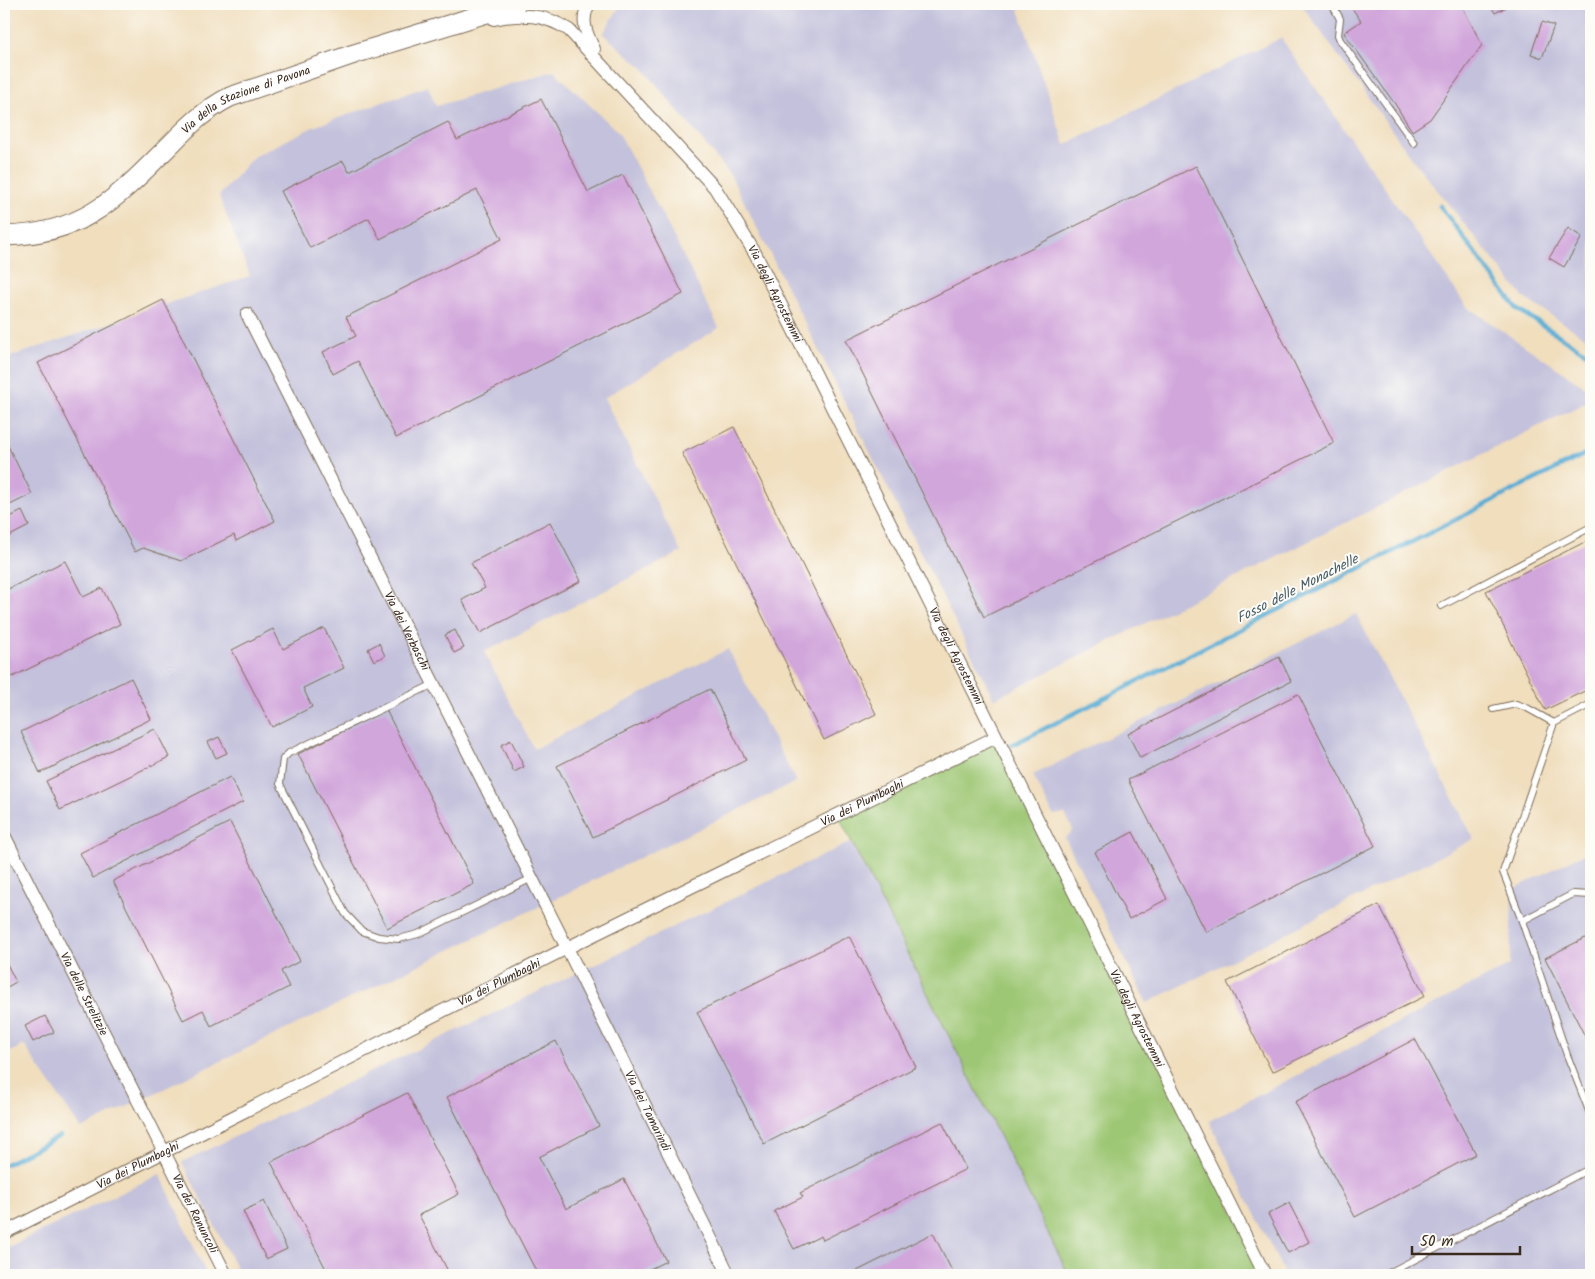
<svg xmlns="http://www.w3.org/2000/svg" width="1595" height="1279" font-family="Kalam,sans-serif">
<rect width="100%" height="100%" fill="#fdfcf7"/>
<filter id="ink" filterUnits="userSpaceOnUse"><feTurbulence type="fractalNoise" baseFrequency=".02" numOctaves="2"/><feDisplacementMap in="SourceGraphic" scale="10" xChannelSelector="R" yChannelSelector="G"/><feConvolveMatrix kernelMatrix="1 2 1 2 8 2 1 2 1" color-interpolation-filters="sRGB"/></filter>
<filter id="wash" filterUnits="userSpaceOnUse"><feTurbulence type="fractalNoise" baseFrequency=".0096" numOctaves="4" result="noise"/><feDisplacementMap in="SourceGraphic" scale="20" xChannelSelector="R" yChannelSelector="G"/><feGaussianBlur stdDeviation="1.12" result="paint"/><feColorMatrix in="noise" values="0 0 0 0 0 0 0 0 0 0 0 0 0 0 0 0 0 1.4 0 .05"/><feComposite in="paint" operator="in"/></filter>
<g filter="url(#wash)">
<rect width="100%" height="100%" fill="#f0debd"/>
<!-- industrial -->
<g fill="#c3c1db">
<path d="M 621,4 L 1017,4 L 1065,145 L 1281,38 L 1467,307 L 1591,391 L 1591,400 L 994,699 L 731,176 L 643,68 L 603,34 Z"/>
<path d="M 1301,4 L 1591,4 L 1591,341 L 1524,298 L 1417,165 Z"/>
<path d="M 554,71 L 619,133 L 677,243 L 719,328 L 604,398 L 681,552 L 484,652 L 534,749 L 728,649 L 796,782 L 81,1129 L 24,1045 L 4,1055 L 4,359 L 250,276 L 219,196 L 253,157 L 313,127 L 428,86 L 436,106 Z"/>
<path d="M 1356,614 L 1474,839 L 1147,1003 L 1065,838 L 1073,830 L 1065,814 L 1053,815 L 1033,775 Z"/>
<path d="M 851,842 L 1069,1275 L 240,1275 L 182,1162 Z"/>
<path d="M 1591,850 L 1591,1275 L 1285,1275 L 1209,1121 L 1510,965 L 1512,890 Z"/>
<path d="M 160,1174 L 207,1275 L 4,1275 L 4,1249 Z"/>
</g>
<!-- green -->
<path fill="#9ec774" stroke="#6c7849" d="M 996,737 L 1265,1275 L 1069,1275 L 838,815 Z"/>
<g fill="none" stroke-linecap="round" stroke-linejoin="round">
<!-- stream -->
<g stroke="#58acd4" stroke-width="4.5">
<path d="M 1440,206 L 1517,309 L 1591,356"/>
<path d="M 1012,745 L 1591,451"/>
<path d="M 4,1165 L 60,1136"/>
</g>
</g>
<g id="blocks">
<!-- building -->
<g fill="#d1a6db">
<path d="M 1349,4 L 1461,4 L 1482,45 L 1430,119 L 1412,131 L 1395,104 L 1344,33 L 1361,21 Z"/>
<path d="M 1490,4 L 1512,4 L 1495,13 Z"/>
<path d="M 1542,22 L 1554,26 L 1542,58 L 1531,54 Z"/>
<path d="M 541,99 L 588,192 L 623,175 L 683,294 L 396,438 L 358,361 L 333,374 L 323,352 L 356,336 L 346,317 L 502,239 L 477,190 L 380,239 L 369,218 L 310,248 L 281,191 L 343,161 L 349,172 L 448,122 L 457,140 Z"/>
<path d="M 1196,166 L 1334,443 L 984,617 L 846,340 Z"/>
<path d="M 1568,228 L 1582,237 L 1564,267 L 1549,258 Z"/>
<path d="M 163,300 L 275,521 L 236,541 L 234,535 L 181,561 L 143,548 L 135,552 L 38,363 Z"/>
<path d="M 734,427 L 876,714 L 824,740 L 682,453 Z"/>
<path d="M 4,438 L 32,494 L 4,508 Z"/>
<path d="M 22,511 L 29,526 L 4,539 L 4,520 Z"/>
<path d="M 550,522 L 581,581 L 480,633 L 462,600 L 485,588 L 471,563 Z"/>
<path d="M 1591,539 L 1591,688 L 1545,710 L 1486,591 Z"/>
<path d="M 65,561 L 83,597 L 102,588 L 120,624 L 12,677 L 4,660 L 4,591 Z"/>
<path d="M 324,628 L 344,668 L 303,688 L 312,707 L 272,727 L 232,650 L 273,629 L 283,649 Z"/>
<path d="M 455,630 L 464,648 L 454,653 L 445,635 Z"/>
<path d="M 379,643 L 385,656 L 374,661 L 368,649 Z"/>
<path d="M 1279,657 L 1291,681 L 1140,758 L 1128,734 Z"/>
<path d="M 131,678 L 151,719 L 40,773 L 21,732 Z"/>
<path d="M 710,689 L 746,760 L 593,837 L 557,766 Z"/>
<path d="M 1298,694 L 1375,846 L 1206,932 L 1128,780 Z"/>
<path d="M 386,710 L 474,884 L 387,928 L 298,754 Z"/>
<path d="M 155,729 L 169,757 L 60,810 L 46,781 Z"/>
<path d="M 219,737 L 227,753 L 216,758 L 208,742 Z"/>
<path d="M 511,740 L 524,767 L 514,772 L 501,745 Z"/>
<path d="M 230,777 L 243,802 L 93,878 L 80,853 Z"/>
<path d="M 230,822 L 300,961 L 281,971 L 289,987 L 211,1026 L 203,1010 L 183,1020 L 113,881 Z"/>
<path d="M 1133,832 L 1167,899 L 1129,919 L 1095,852 Z"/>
<path d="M 1379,905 L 1425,996 L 1272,1072 L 1227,982 Z"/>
<path d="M 1591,935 L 1591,1048 L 1545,958 Z"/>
<path d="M 849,936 L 916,1067 L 764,1144 L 697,1012 Z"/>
<path d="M 4,958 L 16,982 L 4,989 Z"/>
<path d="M 45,1016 L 54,1032 L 33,1042 L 25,1026 Z"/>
<path d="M 1415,1039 L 1476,1154 L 1355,1217 L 1295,1102 Z"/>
<path d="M 556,1041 L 599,1126 L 539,1157 L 566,1209 L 624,1179 L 666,1261 L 638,1275 L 538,1275 L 447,1097 Z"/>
<path d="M 407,1093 L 459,1194 L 419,1215 L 450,1275 L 329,1275 L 271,1162 Z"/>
<path d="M 942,1122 L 966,1169 L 823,1240 L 821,1236 L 794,1249 L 774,1211 L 803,1197 L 800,1193 Z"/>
<path d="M 264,1201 L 287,1249 L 266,1259 L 243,1211 Z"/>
<path d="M 1289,1203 L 1309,1242 L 1288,1253 L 1268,1214 Z"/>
<path d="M 933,1233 L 954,1275 L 854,1275 L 853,1273 Z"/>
</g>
</g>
</g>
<g filter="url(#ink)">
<use href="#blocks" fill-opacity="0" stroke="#7a6956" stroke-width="1"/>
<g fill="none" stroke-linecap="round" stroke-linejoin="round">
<!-- lane casing -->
<g stroke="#7a6956" stroke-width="8">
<g id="lane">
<path d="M 1332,4 L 1340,19 L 1338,35 L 1340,40 L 1414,143"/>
<path d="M 1441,606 L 1591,527"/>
<path d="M 434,684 L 289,753 L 283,759 L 280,784 L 345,913 L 362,931 L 379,937 L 399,939 L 418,934 L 532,878"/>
<path d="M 1591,704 L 1554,723 L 1503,872 L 1522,921 L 1567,1055 L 1591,1116"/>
<path d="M 1493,709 L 1516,704 L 1527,708 L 1554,723"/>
<path d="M 1522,921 L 1573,894 L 1591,895"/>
<path d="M 1385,1275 L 1591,1168"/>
</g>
</g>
<!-- street casing -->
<g stroke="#7a6956" stroke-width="14">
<g id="street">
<path d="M 589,4 C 580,20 586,33 594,49"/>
<path id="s1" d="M 494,19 C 521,13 545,14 569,30 L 715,188 L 755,253 L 1265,1275"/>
<path id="s2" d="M 247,314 L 567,948 L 729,1275"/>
<path id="s3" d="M 4,835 L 226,1275"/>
<path id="s4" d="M 4,1233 L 567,948 L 996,737"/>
</g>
</g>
<!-- secondary casing -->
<g stroke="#7a6956" stroke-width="21">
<g id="secondary">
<path id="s5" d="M 4,236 C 82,234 113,202 166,149 C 186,129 204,110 230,97 L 354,54 L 516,4"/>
</g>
</g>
<!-- lane -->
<use href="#lane" stroke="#fff" stroke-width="6"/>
<!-- street -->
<use href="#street" stroke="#fff" stroke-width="12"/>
<!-- secondary -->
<use href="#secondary" stroke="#fff" stroke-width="19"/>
</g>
</g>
<g text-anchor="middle" stroke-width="4" stroke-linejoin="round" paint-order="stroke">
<!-- street labels -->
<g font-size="12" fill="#3b2a1e" stroke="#fdfcf7">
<text dy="4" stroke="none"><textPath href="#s5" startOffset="286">Via della Stazione di Pavona</textPath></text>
<text dy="4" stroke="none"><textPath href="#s1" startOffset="415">Via degli Agrostemmi</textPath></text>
<text dy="4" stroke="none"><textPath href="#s2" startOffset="355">Via dei Verbaschi</textPath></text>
<text dy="4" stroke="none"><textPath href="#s1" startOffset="820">Via degli Agrostemmi</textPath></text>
<text dy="4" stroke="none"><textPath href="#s4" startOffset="960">Via dei Plumbaghi</textPath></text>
<text dy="4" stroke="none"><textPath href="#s4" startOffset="555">Via dei Plumbaghi</textPath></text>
<text dy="4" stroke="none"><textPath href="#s3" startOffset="178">Via delle Strelitzie</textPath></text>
<text dy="4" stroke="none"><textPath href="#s1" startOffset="1225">Via degli Agrostemmi</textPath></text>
<text dy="4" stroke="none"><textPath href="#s2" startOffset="892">Via dei Tamarindi</textPath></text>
<text dy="4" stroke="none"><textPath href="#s4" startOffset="150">Via dei Plumbaghi</textPath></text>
<text dy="4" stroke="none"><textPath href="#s3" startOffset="424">Via dei Ranuncoli</textPath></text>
</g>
<!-- water labels -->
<g font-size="14" font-style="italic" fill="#475e67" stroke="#fdfcf7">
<text transform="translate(1297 588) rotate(-27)" y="5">Fosso delle Monachelle</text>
</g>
</g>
<!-- margin -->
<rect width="1595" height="1279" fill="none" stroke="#fdfcf7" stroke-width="20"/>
<!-- scale -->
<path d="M1412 1246v8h108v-8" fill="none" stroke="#3b2a1e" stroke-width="2.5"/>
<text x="1420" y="1246" font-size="15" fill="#3b2a1e" stroke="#fdfcf7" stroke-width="4" paint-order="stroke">50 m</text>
</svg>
